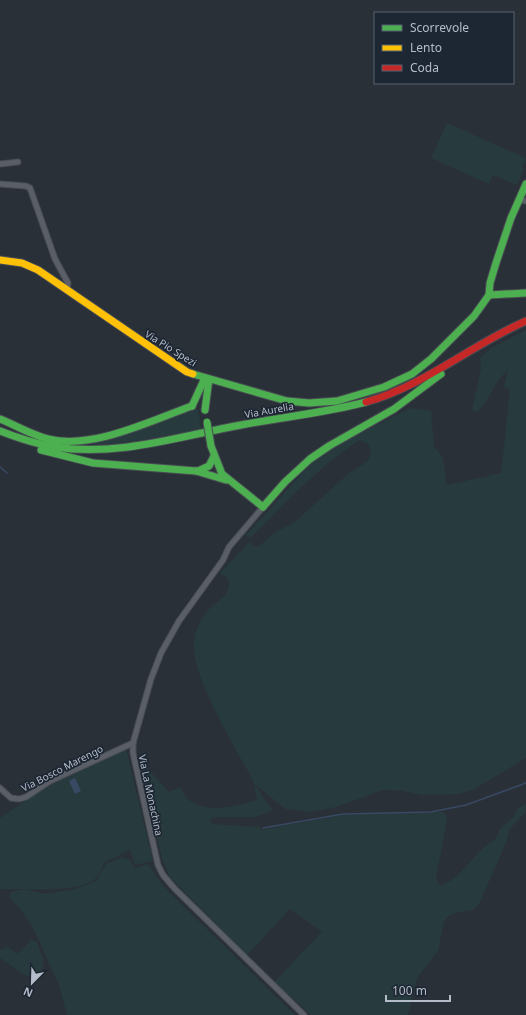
<svg xmlns="http://www.w3.org/2000/svg" width="526" height="1015" font-family="'Noto Sans',sans-serif">
<rect width="100%" height="100%" fill="#2a3038"/>
<!-- green -->
<g fill="#273a3e">
<path d="M 447,123 L 526,158 L 522,168 L 524,169 L 517,185 L 493,175 L 489,184 L 431,158 Z"/>
<path d="M 526,330 L 526,758 L 473,790 L 457,794 L 424,795 L 397,790 L 383,790 L 336,807 L 311,812 L 285,809 L 255,784 L 264,799 L 274,810 L 255,817 L 214,817 L 210,820 L 212,824 L 261,827 L 261,830 L 348,814 L 443,812 L 446,814 L 447,818 L 436,879 L 441,886 C 464,877 477,847 496,839 L 496,836 L 499,834 L 499,830 L 515,815 L 517,809 L 526,804 L 525,813 L 509,830 L 506,843 L 479,904 L 473,910 L 451,914 L 444,921 L 438,951 L 417,978 L 408,1015 L 311,1015 L 274,982 L 322,932 L 290,909 L 247,955 L 169,876 L 162,858 L 139,765 L 143,763 L 169,792 L 181,787 C 188,817 236,808 257,800 L 254,783 C 238,751 191,677 194,644 C 194,635 199,622 204,615 C 212,603 236,594 227,578 L 220,573 L 249,542 L 253,546 L 258,547 L 273,534 L 296,521 L 349,473 L 368,461 L 371,450 L 368,444 L 360,440 C 318,466 286,504 251,537 L 245,536 L 315,459 L 351,438 L 410,408 L 431,411 L 434,446 L 443,458 L 447,485 L 501,473 L 510,390 L 504,387 L 508,370 C 494,381 490,400 477,413 L 472,410 L 481,369 L 480,358 L 491,348 Z"/>
<path d="M 195,409 L 198,409 L 201,428 L 198,430 L 125,443 L 94,445 L 95,442 Z"/>
<path d="M 126,749 L 153,861 L 135,865 L 130,850 L 105,862 C 102,868 100,874 95,879 C 78,894 23,888 0,889 L 0,818 L 50,784 Z"/>
<path d="M 122,857 L 130,860 L 135,868 L 148,864 L 164,887 L 295,1015 L 67,1015 L 59,985 L 33,928 L 18,906 L 9,898 L 10,893 L 15,891 L 24,889 L 46,894 L 75,889 L 96,881 L 106,864 Z"/>
<path d="M 31,940 L 37,942 L 44,962 L 40,975 L 34,978 L 25,975 L 0,958 L 0,950 L 8,947 L 16,953 L 19,953 Z"/>
</g>
<!-- water -->
<path fill="#384963" d="M 75,778 L 81,791 L 75,794 L 69,781 Z"/>
<g fill="none" stroke-linecap="round" stroke-linejoin="round">
<!-- stream -->
<g stroke="#384963" stroke-width="1.5">
<path d="M 0,467 L 7,473"/>
<path d="M 263,828 L 343,814 L 431,812 L 466,805 L 526,783"/>
</g>
<!-- street casing -->
<g stroke="#484c53" stroke-width="7">
<g id="street">
<path d="M 0,164 L 18,162"/>
<path d="M 0,184 L 26,186 L 30,188 L 55,259 L 68,283 L 67,290"/>
<path d="M 519,200 L 526,201"/>
<path d="M 263,507 L 229,547 L 223,560 L 179,621 L 161,653 L 151,679 L 133,743 L 133,753 L 158,865 L 163,875 L 175,889 L 304,1015"/>
<path d="M 0,788 L 11,798 L 19,799 L 26,797 L 50,781 L 133,743"/>
</g>
</g>
<!-- fast casing -->
<g stroke="#484c53" stroke-width="9">
<g id="fast">
<path d="M 489,295 L 526,293"/>
<path d="M 193,374 L 287,401 L 309,403 L 337,401 L 384,387 L 412,374 L 431,359 L 474,316 L 489,295 L 490,283 L 496,263 L 511,218 L 526,184"/>
<path d="M 192,406 L 205,378"/>
<path d="M 205,410 L 209,379"/>
<path d="M 0,419 C 15,425 32,435 48,439 C 92,450 150,421 192,406"/>
<path d="M 0,431 C 18,438 36,444 55,447 C 117,457 180,436 241,425 C 282,417 325,413 366,402"/>
<path d="M 211,446 L 222,474 L 263,507"/>
<path d="M 41,450 L 93,463 L 196,471"/>
<path d="M 196,471 L 226,480"/>
<path d="M 198,471 L 209,466 L 214,456"/>
<path d="M 263,507 L 285,482 L 310,459 L 329,446 L 394,409 L 441,374"/>
</g>
</g>
<!-- slow casing -->
<g stroke="#484c53" stroke-width="9">
<path id="slow" d="M 0,260 L 22,263 L 38,270 L 187,372 L 193,374"/>
</g>
<!-- jam casing -->
<g stroke="#484c53" stroke-width="9">
<path id="jam" d="M 366,402 C 424,386 471,345 526,321"/>
</g>
<!-- street -->
<use href="#street" stroke="#5a5e66" stroke-width="5"/>
<!-- fast -->
<use href="#fast" stroke="#4caf50" stroke-width="7"/>
<!-- slow -->
<use href="#slow" stroke="#ffc107" stroke-width="7"/>
<!-- jam -->
<use href="#jam" stroke="#c62828" stroke-width="7"/>
<!-- fast-bridge casing -->
<g stroke="#484c53" stroke-width="9" stroke-linecap="butt">
<path id="fast-bridge" d="M 207,422 L 211,446"/>
</g>
<!-- fast-bridge -->
<use href="#fast-bridge" stroke="#4caf50" stroke-width="7"/>
</g>
<g text-anchor="middle" stroke-width="3.5" stroke-linejoin="round" paint-order="stroke">
<!-- street labels -->
<g font-size="10" fill="#b4bcc9" stroke="#1d2633">
<text transform="translate(171 348) rotate(32)" y="4">Via Pio Spezi</text>
<text transform="translate(269 410) rotate(-10)" y="4">Via Aurelia</text>
<text transform="translate(62 768) rotate(-27)" y="4">Via Bosco Marengo</text>
<text transform="translate(151 795) rotate(78)" y="4">Via La Monachina</text>
</g>
</g>
<!-- legend -->
<rect x="374" y="12" width="140" height="72" fill="#1d2633" stroke="#59626f"/>
<rect x="382" y="25" width="20" height="6" fill="#4caf50" stroke="#59626f"/>
<text x="410" y="32" font-size="12" fill="#b4bcc9">Scorrevole</text>
<rect x="382" y="45" width="20" height="6" fill="#ffc107" stroke="#59626f"/>
<text x="410" y="52" font-size="12" fill="#b4bcc9">Lento</text>
<rect x="382" y="65" width="20" height="6" fill="#c62828" stroke="#59626f"/>
<text x="410" y="72" font-size="12" fill="#b4bcc9">Coda</text>
<!-- north arrow -->
<g transform="translate(32 983) rotate(203)" stroke="#1d2633" stroke-width="3" paint-order="stroke">
<path d="M0-3L7 15L0 10L-7 15Z" fill="#b4bcc9"/>
<text y="-6" font-size="11" font-weight="bold" text-anchor="middle" fill="#b4bcc9">N</text>
</g>
<!-- scale -->
<path d="M386 995v6h64v-6" fill="none" stroke="#b4bcc9" stroke-width="2"/>
<text x="392" y="995" font-size="12" fill="#b4bcc9" stroke="#1d2633" stroke-width="3" paint-order="stroke">100 m</text>
</svg>
